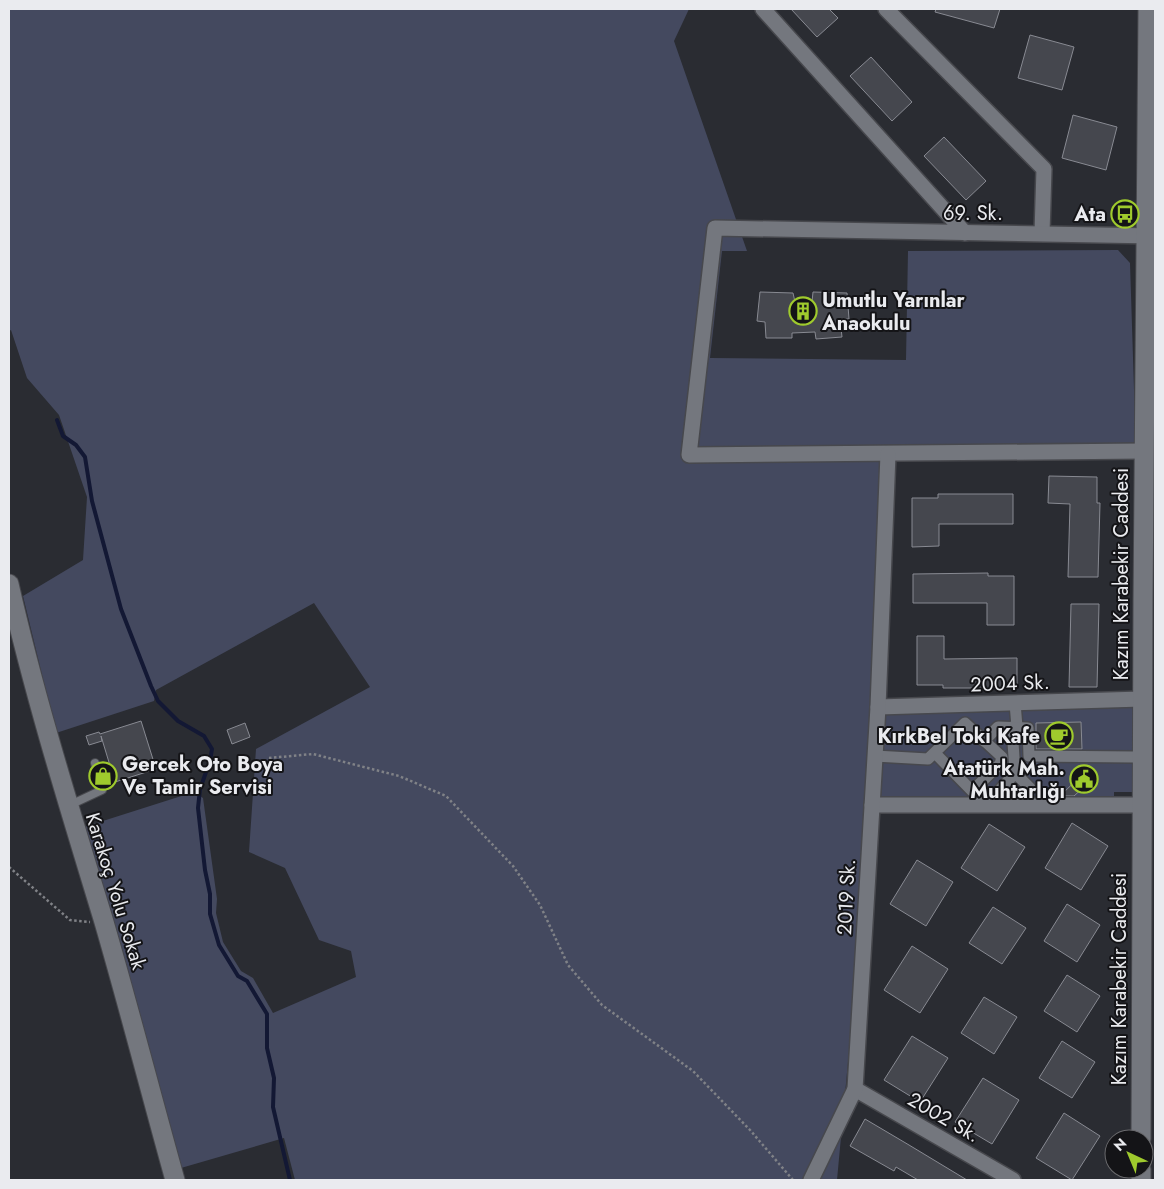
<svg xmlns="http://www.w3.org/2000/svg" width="1164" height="1189" font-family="Jost,sans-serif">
<rect width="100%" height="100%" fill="#2a2c32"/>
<!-- green -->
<path fill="#44495f" d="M 9,9 L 689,9 L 674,41 L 747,251 L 722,251 L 710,358 L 906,360 L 908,251 L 1118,250 L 1130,263 L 1136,452 L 888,454 L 878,707 L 1135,699 L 1135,792 L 1114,792 L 1114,812 L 872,805 L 837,1180 L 295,1180 L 284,1138 L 181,1168 L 84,827 L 194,792 L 203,798 L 217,899 L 216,913 L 223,942 L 241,971 L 253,978 L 273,1013 L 356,977 L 351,951 L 319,940 L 285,868 L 249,852 L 256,749 L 370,687 L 314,603 L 156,690 L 154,701 L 56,733 L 23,596 L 83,560 L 87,497 L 59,415 L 27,378 L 11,330 L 9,331 Z"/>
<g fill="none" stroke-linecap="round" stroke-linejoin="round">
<!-- stream -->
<path stroke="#131834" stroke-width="4" d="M 57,420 L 63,436 L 76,445 L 85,457 L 92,501 L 121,609 L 151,686 L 158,701 L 178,721 L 204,736 L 212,749 L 210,761 L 200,789 L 198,808 L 205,870 L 210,894 L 210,914 L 219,945 L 238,976 L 247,981 L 267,1014 L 267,1048 L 274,1078 L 273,1107 L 290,1180"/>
</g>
<!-- building -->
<g fill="#45474e" stroke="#888a92">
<path d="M 791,9 L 829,9 L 838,18 L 817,37 Z"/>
<path d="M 936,9 L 1000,9 L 994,28 L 935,12 Z"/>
<path d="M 1030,35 L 1074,47 L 1062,90 L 1018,78 Z"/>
<path d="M 871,57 L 912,102 L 892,121 L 850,76 Z"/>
<path d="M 1073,115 L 1117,127 L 1106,170 L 1062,158 Z"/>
<path d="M 944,137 L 986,181 L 966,200 L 924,156 Z"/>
<path d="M 760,292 L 793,293 L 795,302 L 812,302 L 813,292 L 847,293 L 849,319 L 840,319 L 842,337 L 816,339 L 815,332 L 792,333 L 792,338 L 766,338 L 765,322 L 757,321 Z"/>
<path d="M 1049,476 L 1097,477 L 1097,503 L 1100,503 L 1098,577 L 1068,577 L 1070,504 L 1048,503 Z"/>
<path d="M 938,494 L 1013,494 L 1013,524 L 939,524 L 939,546 L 912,547 L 912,498 L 938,498 Z"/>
<path d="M 988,573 L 988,576 L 1014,576 L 1014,625 L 987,625 L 987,603 L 913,603 L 913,574 Z"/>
<path d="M 1071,604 L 1099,604 L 1097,687 L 1069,687 Z"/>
<path d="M 917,636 L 944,636 L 944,659 L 1017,658 L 1017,688 L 943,688 L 943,685 L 917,685 Z"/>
<path d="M 141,721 L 156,769 L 115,782 L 101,736 L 102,741 L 89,745 L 86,736 L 99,732 L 100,734 Z"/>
<path d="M 1081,722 L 1082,749 L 1036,749 L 1036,723 Z"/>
<path d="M 245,723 L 250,737 L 232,744 L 227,730 Z"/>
<path d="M 1089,768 L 1096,776 L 1074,796 L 1063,796 L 1062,794 Z"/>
<path d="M 1072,823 L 1108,846 L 1081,890 L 1045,868 Z"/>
<path d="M 989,824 L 1025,847 L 997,891 L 961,868 Z"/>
<path d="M 917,860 L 953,882 L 926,926 L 890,904 Z"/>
<path d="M 1067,904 L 1100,925 L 1077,962 L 1044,941 Z"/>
<path d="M 993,907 L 1026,928 L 1002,964 L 969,943 Z"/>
<path d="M 912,946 L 948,969 L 920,1013 L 884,990 Z"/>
<path d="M 1067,975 L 1100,996 L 1077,1032 L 1044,1011 Z"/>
<path d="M 984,997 L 1017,1017 L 994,1054 L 961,1033 Z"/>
<path d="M 912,1036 L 948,1058 L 920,1102 L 884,1080 Z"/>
<path d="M 1062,1041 L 1095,1062 L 1072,1098 L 1039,1078 Z"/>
<path d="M 983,1078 L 1019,1100 L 992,1144 L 955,1122 Z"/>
<path d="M 1064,1113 L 1100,1136 L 1072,1180 L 1036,1158 Z"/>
<path d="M 865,1119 L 909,1145 L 967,1180 L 918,1180 L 896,1167 L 894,1171 L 850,1146 Z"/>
</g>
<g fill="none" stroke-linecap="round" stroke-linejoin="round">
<!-- service casing -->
<g stroke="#47484d" stroke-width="10">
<path id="service" d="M 70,805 L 102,790 L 95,763"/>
</g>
<!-- pedestrian casing -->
<g stroke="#47484d" stroke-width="14">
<g id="pedestrian">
<path d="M 1015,703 L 1017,727"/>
<path d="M 1012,727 L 1015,773 L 1000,790 L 1014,805 L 1030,788 L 1015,773"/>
<path d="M 984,741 L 998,727 L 1028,728 L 1029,756 L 1135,757"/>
<path d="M 875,756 L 928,759 L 965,723 L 1002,757 L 1000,764 L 972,791 L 935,753"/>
</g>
</g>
<!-- minor casing -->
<g stroke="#47484d" stroke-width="18">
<g id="minor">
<path d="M 763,9 L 965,233"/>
<path d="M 886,9 L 1044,169 L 1042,233"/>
<path d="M 1144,451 L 689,455 L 715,228 L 1155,236"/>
<path d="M 878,707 L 1142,699"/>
<path d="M 872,805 L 1142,805"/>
<path d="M 855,1089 L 1013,1180"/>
<path d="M 811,1180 L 855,1089 L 878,707 L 888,454"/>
</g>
</g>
<!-- tertiary casing -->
<g stroke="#47484d" stroke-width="21">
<g id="tertiary">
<path d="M 9,584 C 35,698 70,810 104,922 C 129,1008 151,1094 175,1180"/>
<path d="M 1141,1139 L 1143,602 L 1148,9"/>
<path d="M 1141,1180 L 1141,1169"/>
</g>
</g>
<!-- path -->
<g stroke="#808287" stroke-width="2.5" stroke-dasharray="2.5 2.5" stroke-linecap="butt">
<path d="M 269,758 L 313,754 L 399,776 L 446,796 L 513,866 L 540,905 L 568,965 L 602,1005 L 693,1071 L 750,1130 L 793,1180"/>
<path d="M 9,867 L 70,920 L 90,922"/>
</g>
<!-- service -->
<use href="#service" stroke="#74777e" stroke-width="8"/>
<!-- pedestrian -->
<use href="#pedestrian" stroke="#74777e" stroke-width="11"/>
<!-- minor -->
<use href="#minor" stroke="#74777e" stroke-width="15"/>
<!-- tertiary -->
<use href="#tertiary" stroke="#74777e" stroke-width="19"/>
</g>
<!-- icons -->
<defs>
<g id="bus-ring" transform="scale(1.4375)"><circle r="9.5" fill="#141417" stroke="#9fca2d" stroke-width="1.5"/><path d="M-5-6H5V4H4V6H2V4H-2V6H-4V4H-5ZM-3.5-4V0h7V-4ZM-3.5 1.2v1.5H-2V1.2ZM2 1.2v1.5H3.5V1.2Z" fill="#9fca2d"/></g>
<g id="building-ring" transform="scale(1.4375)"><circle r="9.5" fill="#141417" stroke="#9fca2d" stroke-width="1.5"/><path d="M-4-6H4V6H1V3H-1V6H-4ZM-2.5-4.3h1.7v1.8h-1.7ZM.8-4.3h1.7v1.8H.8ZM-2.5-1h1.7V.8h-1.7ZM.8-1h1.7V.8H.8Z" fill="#9fca2d"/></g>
<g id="cafe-ring" transform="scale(1.4375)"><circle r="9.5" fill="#141417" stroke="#9fca2d" stroke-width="1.5"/><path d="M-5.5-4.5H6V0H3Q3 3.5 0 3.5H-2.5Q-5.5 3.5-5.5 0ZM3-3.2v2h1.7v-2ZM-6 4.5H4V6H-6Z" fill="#9fca2d"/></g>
<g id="shop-ring" transform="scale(1.4375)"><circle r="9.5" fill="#141417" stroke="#9fca2d" stroke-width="1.5"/><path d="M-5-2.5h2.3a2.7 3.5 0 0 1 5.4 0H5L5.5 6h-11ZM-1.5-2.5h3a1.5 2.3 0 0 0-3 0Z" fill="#9fca2d"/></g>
<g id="civic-ring" transform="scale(1.4375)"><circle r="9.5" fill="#141417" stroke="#9fca2d" stroke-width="1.5"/><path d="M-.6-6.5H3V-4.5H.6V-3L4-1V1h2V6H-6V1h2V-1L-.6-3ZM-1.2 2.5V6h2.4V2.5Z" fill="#9fca2d"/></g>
</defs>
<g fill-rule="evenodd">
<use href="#bus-ring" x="1125" y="214"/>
<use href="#building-ring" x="803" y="311"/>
<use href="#cafe-ring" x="1059" y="736"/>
<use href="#shop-ring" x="103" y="776"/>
<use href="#civic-ring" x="1084" y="779"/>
</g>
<g text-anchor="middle" stroke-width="4" stroke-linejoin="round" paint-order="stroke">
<!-- street labels -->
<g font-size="20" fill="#eaebef" stroke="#141417">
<text x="973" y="220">69. Sk.</text>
<text transform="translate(1121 574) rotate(-90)" y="7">Kazım Karabekir Caddesi</text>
<text transform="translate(1010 683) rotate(-2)" y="7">2004 Sk.</text>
<text transform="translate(116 891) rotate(73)" y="7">Karakoç Yolu Sokak</text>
<text transform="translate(846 897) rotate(-87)" y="7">2019 Sk.</text>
<text transform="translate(1119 979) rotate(-90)" y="7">Kazım Karabekir Caddesi</text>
<text transform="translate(944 1117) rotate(30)" y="7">2002 Sk.</text>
</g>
<!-- poi labels -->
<g font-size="20" font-weight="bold" fill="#eaebef" stroke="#141417" text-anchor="end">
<text x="1106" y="221">Ata</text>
<text x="822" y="307" text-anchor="start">Umutlu Yarınlar<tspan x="822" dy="23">Anaokulu</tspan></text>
<text x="1040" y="743">KırkBel Toki Kafe</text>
<text x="122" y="771" text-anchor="start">Gercek Oto Boya<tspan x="122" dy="23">Ve Tamir Servisi</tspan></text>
<text x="1065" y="775">Atatürk Mah.<tspan x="1065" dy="23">Muhtarlığı</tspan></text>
</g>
</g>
<!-- border -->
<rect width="1164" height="1189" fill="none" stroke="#eaebef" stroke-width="20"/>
<!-- north arrow -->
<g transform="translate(1129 1154) rotate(316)"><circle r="24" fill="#141417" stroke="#6a6a6d"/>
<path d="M0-4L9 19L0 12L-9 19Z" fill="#9fca2d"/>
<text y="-8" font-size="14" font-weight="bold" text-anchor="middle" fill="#eaebef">N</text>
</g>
</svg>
